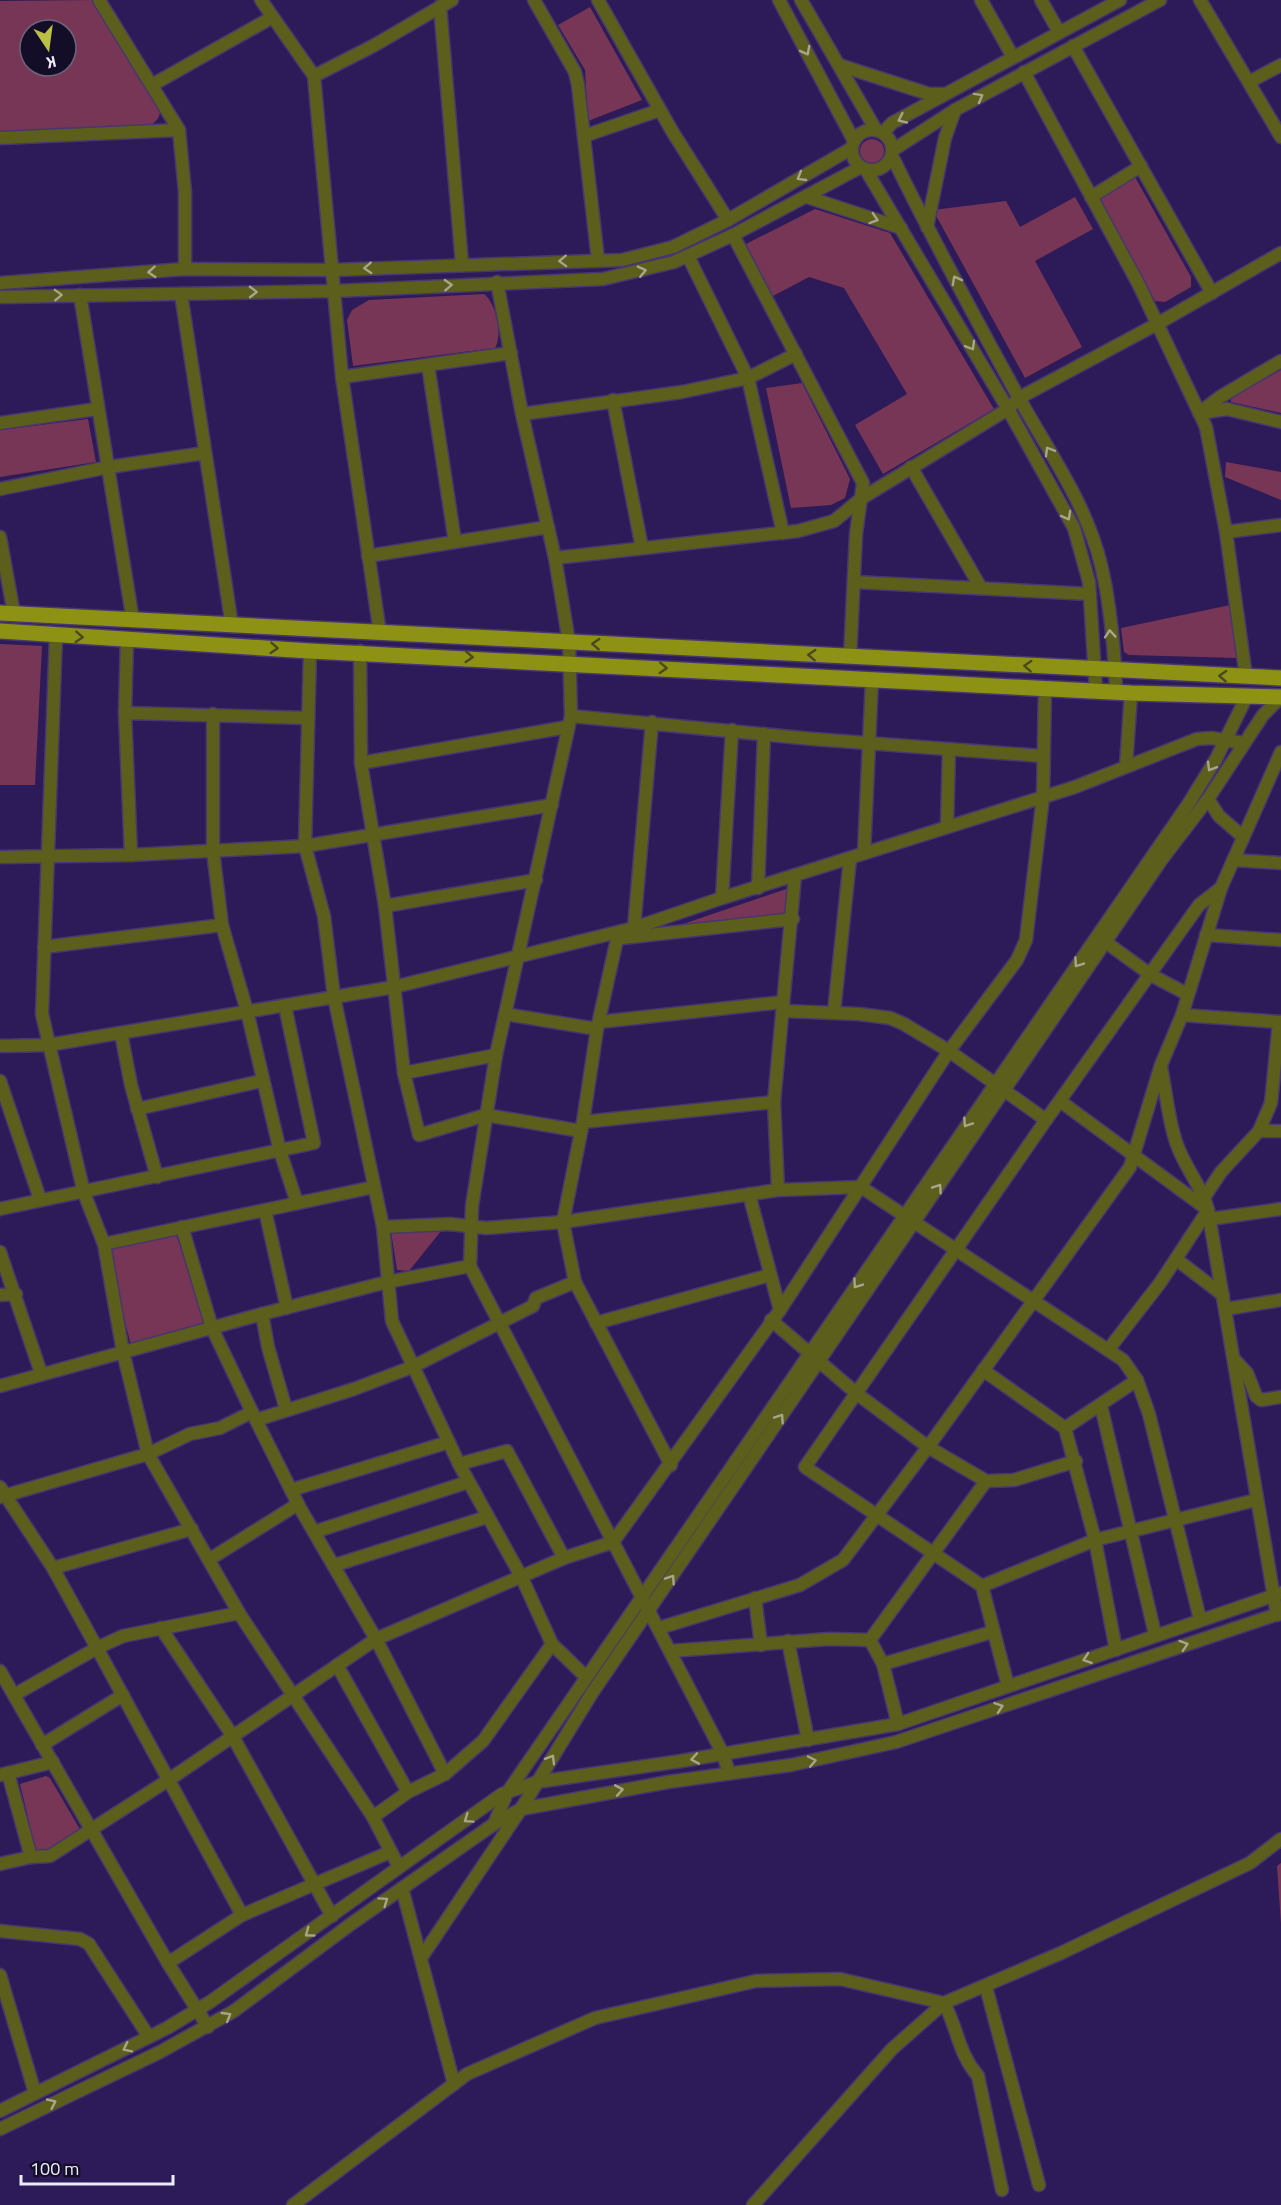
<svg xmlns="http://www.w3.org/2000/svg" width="1281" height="2205" font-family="'Titillium Web',sans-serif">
<rect width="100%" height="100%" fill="#2d1a58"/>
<!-- green -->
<g fill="#773655" fill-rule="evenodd">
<path d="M 92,0 L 158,102 C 162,113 160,119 150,126 L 0,133 L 0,1 ZM 30,30 L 66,30 L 66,66 L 30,66 Z"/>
<path d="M 590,7 L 642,100 L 588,121 L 585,70 L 558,25 Z"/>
<circle cx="872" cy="151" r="12"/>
<path d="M 1135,177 L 1191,277 L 1191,287 L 1165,302 L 1155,301 L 1099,197 Z"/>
<path d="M 1075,197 L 1093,229 L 1035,261 L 1082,347 L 1025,378 L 933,210 L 1006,201 L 1020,227 Z"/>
<path d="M 815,209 L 890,233 L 994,409 L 883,474 L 855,425 L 907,394 L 844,288 L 809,277 L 773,296 L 746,244 Z"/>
<path d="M 484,294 C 496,303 503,335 495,348 L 353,366 L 347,320 L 352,310 L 369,300 Z"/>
<path d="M 1281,370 L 1281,413 L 1231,402 L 1231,398 Z"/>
<path d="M 802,383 L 850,479 L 845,498 L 831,505 L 791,508 L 766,388 Z"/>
<path d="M 88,419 L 96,462 L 0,477 L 0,430 Z"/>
<path d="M 1226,462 L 1281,472 L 1281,500 L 1225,477 Z"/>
<path d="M 1230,605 L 1237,658 L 1129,655 L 1124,652 L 1121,628 Z"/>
<path d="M 0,644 L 42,646 L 35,785 L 0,785 Z"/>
<path d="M 792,887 L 790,914 L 683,924 Z"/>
<path d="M 445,1226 L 409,1271 L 397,1270 L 391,1232 Z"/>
<path d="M 176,1234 L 208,1332 L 133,1353 L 106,1248 Z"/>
<path d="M 46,1776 L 50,1778 L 81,1831 L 43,1854 L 37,1855 L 20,1784 Z"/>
<path d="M 1281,1863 L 1281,1924 L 1277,1866 Z"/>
</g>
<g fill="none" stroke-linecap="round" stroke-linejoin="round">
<!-- minor casing -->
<g stroke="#48376f" stroke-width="15">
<g id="minor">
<path d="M 99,0 L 179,130 L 185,192 L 185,269"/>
<path d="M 261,0 L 314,76 L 342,377 L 380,633"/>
<path d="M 534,0 L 575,72 L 578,85 L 598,260"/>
<path d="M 598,0 L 672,131 L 728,220"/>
<path d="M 779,0 L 854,141"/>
<path d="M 801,0 L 876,130"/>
<path d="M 981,0 L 1013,57"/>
<path d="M 1041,0 L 1059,32"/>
<path d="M 1200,0 L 1281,137"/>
<path d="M 440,6 L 462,264"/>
<path d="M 1073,46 L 1212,293"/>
<path d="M 839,65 L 929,94 L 944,94"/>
<path d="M 1024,72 L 1139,285 L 1206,427 L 1226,532 L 1246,677"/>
<path d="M 314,76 L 373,46 L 452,0"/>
<path d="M 1249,82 L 1281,65"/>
<path d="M 152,85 L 271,18"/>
<circle cx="872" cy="150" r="20"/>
<path d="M 883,133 L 892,123 L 1120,0"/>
<path d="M 584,136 L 660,110"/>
<path d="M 0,138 L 179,130"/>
<path d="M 893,150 L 955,110 L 1160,0"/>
<path d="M 892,156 C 932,238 975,318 1019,398 C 1049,452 1087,505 1101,565 C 1110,601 1115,655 1116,692"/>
<path d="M 866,170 L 1008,409 L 1074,528 L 1089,582 L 1096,691"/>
<path d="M 807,197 L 901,228"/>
<path d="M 1091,197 L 1141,166"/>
<path d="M 927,227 L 945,138 L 955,110"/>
<path d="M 733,235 L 863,483 L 856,534 L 850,657"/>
<path d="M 688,256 L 748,378 L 783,533"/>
<path d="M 497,282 L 522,414 L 555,558 L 569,642 L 571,716 L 496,1055 L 472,1206 L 470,1266 L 723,1754 L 729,1773"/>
<path d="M 0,283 L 185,269 L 332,270 L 622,260 L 673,247 L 728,220 L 852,148"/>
<path d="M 181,294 L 232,626"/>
<path d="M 80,295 L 133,621"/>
<path d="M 0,297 L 334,291 L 603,279 L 674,262 L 733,235 L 861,167"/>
<path d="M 428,365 L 455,542"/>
<path d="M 342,377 L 511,353"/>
<path d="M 613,400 L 642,548"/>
<path d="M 1199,413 L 1220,397 L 1281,361"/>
<path d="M 1200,413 L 1227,409 L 1281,422"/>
<path d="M 522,414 L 682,392 L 748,378 L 796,354"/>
<path d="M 0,423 L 97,409"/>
<path d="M 911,467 L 981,588"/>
<path d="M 0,489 L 109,467 L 205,453"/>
<path d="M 1226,532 L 1281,525"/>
<path d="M 0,537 L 14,614"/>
<path d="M 368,556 L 548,527"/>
<path d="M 555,558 L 798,531 L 834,521 L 862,498 L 1008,409 L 1019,398 L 1157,324 L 1281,253"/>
<path d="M 854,582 L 1090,594"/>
<path d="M 56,635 L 42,1014 L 84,1193 L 104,1244 L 123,1352 L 148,1454 L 239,1613 L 373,1817 L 399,1867"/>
<path d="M 310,651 L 305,846 L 324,916 L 334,997 L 383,1227 L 392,1321 L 459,1464 L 522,1578 L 552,1644 L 586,1677"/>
<path d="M 360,651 L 361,763 L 385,906 L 404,1073 L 419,1135 L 486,1115 L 581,1131"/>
<path d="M 125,713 L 127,639"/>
<path d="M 213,714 L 213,851 L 222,925 L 247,1011 L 280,1151 L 297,1203"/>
<path d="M 571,716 L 813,739 L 1043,756"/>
<path d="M 652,722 L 634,928 L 617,939 L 597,1029 L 583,1122 L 563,1222 L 575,1282 L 671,1465"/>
<path d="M 361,763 L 567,727"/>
<path d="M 1126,766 L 1131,693"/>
<path d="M 1208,799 L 1219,816 L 1242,836"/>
<path d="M 947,826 L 949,749"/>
<path d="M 864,853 L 872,679"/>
<path d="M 131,855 L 125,713 L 308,718"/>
<path d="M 0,857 L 131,855 L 305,846 L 552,805"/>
<path d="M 1233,860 L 1281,863"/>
<path d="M 758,888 L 764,734"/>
<path d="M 1221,888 L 1199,905 L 1046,1120 L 805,1467 L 982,1586 L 1095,1540 L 1256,1500"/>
<path d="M 722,898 L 732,730"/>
<path d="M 385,906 L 536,880"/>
<path d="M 1206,935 L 1281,940"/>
<path d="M 622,938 L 793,919"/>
<path d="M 1100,938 L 1151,975 L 1187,994"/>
<path d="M 44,947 L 222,925"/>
<path d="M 784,1011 L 859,1014 L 890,1018 L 904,1024 L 949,1051 L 1046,1120"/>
<path d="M 834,1012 L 850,859"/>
<path d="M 505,1014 L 597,1029"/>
<path d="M 1182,1015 L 1281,1022"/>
<path d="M 599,1022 L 783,1002"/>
<path d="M 121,1033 L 131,1085 L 157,1177"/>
<path d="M 0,1046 L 48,1045 L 394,987 L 634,928 L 722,898 L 1075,787 L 1197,739 L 1211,738 L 1244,743"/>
<path d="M 1161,1067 C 1166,1091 1168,1118 1176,1142 C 1184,1167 1202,1186 1208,1210 L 1277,1615"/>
<path d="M 404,1073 L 496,1055"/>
<path d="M 0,1081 L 40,1199"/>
<path d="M 1060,1101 L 1208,1210 L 1160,1283 L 1108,1350"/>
<path d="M 137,1109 L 261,1081"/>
<path d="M 583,1122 L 774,1102"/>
<path d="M 1259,1131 L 1281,1131"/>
<path d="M 778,1190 L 774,1102 L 795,875"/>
<path d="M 749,1194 L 780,1310"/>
<path d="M 1205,1196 L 1221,1172 L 1259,1131 L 1271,1103 L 1279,1022"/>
<path d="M 0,1209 L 314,1143 L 285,1006"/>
<path d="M 265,1210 L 287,1308"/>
<path d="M 1210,1219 L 1281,1209"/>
<path d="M 182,1227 L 212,1328 L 252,1412 L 300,1508 L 376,1639 L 445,1774"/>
<path d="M 383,1227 L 450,1224 L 486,1228 L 563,1222 L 778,1190 L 861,1187 L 1123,1360 L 1137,1380 L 1149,1414 L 1200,1619"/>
<path d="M 104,1244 L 374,1187"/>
<path d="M 0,1252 L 41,1373"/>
<path d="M 1176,1259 L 1223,1295"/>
<path d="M 0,1295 L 16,1294"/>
<path d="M 1226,1309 L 1281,1300"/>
<path d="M 262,1314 L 268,1347 L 286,1409"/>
<path d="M 771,1320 L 856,1393 L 928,1447 L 986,1481 L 1014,1480 L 1076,1461"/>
<path d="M 596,1323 L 770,1275"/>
<path d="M 1234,1359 L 1247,1373 L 1256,1396 L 1261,1400 L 1281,1397"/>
<path d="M 983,1370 L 1065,1428 L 1095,1540 L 1116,1650"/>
<path d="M 0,1386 L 262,1314 L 387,1282 L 470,1266"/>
<path d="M 1101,1406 L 1155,1634"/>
<path d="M 256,1420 L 354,1389 L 412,1367 L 533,1306 L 536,1298 L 575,1282"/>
<path d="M 1065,1428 L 1137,1380"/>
<path d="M 459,1464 L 507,1451 L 564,1558"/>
<path d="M 0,1487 L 53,1568 L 97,1648 L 14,1695"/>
<path d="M 291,1490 L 449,1442"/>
<path d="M 0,1497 L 148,1454 L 190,1434 L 220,1428 L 252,1412"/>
<path d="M 314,1532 L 468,1482"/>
<path d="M 210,1559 L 298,1504"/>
<path d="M 335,1565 L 487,1517"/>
<path d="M 53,1568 L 192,1529"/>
<path d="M 982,1586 L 1008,1686"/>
<path d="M 755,1598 L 761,1645"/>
<path d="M 239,1613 L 123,1636 L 97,1648 L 242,1915"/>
<path d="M 161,1628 L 232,1735 L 332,1916"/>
<path d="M 659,1628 L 800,1585 L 843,1560 L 928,1447 L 1130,1167 L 1161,1065 L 1182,1015 L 1221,888 L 1281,752"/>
<path d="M 870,1640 L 883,1664 L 898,1724"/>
<path d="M 788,1641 L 808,1740"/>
<path d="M 670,1651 L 829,1639 L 870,1640 L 986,1481"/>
<path d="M 883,1664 L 992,1632"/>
<path d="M 337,1665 L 408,1792"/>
<path d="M 0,1671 L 168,1963 L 208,2027"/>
<path d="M 42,1745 L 123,1695"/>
<path d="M 8,1773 L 31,1857"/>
<path d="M 0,1775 L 53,1762"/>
<path d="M 373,1817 L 408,1792 L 445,1774 L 483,1741 L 552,1644"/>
<path d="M 494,1824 L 507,1793 L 1189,803 L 1216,759 L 1247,696"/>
<path d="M 0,1864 L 31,1857 L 50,1856 L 170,1779 L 376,1639 L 564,1558 L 613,1542 L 780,1310 L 949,1051 L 1017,960 L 1026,940 L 1043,797 L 1045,688"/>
<path d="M 402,1888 L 454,2084"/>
<path d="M 0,1931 L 80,1939 L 89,1944 L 149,2037"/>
<path d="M 421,1958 L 521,1809 L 592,1693 L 1162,859 L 1208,799 L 1263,715 L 1281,697"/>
<path d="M 168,1963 L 242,1915 L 390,1852"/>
<path d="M 0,1975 L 35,2093"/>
<path d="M 986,1987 L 1039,2185"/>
<path d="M 0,2111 L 167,2028 L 210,2002 L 502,1794 L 537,1782 L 681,1761 L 898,1724 L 1281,1593"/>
<path d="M 0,2129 L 160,2052 L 234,2011 L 351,1924 L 494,1824 L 521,1809 L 668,1782 L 791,1765 L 896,1742 L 1281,1613"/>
<path d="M 293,2205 L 467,2074 L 595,2018 L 756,1981 L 840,1979 L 944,2003 C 958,2029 958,2053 978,2076 L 1002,2190"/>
<path d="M 753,2205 L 892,2049 L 944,2003 L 1061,1953 L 1250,1863 L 1281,1839"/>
</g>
</g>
<!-- major casing -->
<g stroke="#48376f" stroke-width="18">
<g id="major">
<path d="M 0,613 L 1281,678"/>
<path d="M 0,631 L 310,651 L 1131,693 L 1281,697"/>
</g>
</g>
<!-- minor -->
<use href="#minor" stroke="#5c5f1b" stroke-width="12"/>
<!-- major -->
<use href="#major" stroke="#8d9215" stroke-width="15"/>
</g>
<!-- one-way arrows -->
<defs><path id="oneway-chevron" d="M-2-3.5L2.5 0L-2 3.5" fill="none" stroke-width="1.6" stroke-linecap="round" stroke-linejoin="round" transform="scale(1.5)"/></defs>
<g stroke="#a5a68b">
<use href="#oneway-chevron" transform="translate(806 51) rotate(62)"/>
<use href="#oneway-chevron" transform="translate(979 97) rotate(-29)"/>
<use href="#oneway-chevron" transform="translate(902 119) rotate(155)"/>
<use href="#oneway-chevron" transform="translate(801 177) rotate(150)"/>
<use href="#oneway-chevron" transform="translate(874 219) rotate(18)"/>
<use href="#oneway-chevron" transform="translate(563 261) rotate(178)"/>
<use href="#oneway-chevron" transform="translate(368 268) rotate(177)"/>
<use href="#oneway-chevron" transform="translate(642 271) rotate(-13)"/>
<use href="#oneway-chevron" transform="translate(152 272) rotate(176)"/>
<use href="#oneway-chevron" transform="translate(956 280) rotate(-118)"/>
<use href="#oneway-chevron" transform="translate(448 285) rotate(-3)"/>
<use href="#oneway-chevron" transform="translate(253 292) rotate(-1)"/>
<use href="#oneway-chevron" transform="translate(58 295) rotate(-2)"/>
<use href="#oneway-chevron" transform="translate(971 346) rotate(60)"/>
<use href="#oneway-chevron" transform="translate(1049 451) rotate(-120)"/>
<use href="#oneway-chevron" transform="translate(1067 516) rotate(61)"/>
<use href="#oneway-chevron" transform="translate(1110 634) rotate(-94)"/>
<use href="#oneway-chevron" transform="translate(1211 767) rotate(121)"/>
<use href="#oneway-chevron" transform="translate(1078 963) rotate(125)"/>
<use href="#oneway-chevron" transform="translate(967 1123) rotate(124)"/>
<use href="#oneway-chevron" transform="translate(938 1188) rotate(-56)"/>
<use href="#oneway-chevron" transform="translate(857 1284) rotate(125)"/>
<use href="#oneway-chevron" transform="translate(780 1418) rotate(-56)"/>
<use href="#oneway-chevron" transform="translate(671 1579) rotate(-56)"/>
<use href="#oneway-chevron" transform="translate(1184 1645) rotate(-18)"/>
<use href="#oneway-chevron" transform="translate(1087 1659) rotate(161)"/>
<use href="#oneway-chevron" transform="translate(999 1707) rotate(-19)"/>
<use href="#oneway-chevron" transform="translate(551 1759) rotate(-59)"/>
<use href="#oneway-chevron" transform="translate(695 1759) rotate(170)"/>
<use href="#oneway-chevron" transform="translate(812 1761) rotate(-12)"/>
<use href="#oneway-chevron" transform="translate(619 1790) rotate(-10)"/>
<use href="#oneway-chevron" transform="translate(468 1819) rotate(145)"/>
<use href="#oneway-chevron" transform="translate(384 1901) rotate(-35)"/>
<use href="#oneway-chevron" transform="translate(309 1933) rotate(144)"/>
<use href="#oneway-chevron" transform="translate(227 2016) rotate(-31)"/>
<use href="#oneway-chevron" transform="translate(127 2048) rotate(154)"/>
<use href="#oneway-chevron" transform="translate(52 2103) rotate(-25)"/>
</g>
<g stroke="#4a491f">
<use href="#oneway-chevron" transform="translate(79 637) rotate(3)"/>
<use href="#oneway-chevron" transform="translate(596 644) rotate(-177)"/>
<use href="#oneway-chevron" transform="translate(274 648) rotate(4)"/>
<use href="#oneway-chevron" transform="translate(812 655) rotate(-177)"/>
<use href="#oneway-chevron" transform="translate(469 657) rotate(3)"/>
<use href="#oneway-chevron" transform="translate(1028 666) rotate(-177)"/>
<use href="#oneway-chevron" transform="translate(663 668) rotate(3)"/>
<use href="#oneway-chevron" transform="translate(1223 676) rotate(-177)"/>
</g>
<!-- north arrow -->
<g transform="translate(48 48) rotate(167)"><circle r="28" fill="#130d27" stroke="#6b667c" stroke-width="1.5"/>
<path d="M0-4.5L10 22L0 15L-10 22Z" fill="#bac045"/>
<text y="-9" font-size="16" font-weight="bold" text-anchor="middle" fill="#eeecfb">K</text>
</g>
<!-- scale -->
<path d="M21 2175v9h152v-9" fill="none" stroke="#eeecfb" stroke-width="3"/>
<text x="30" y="2175" font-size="18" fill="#eeecfb" stroke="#130d27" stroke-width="4.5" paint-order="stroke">100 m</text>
</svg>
